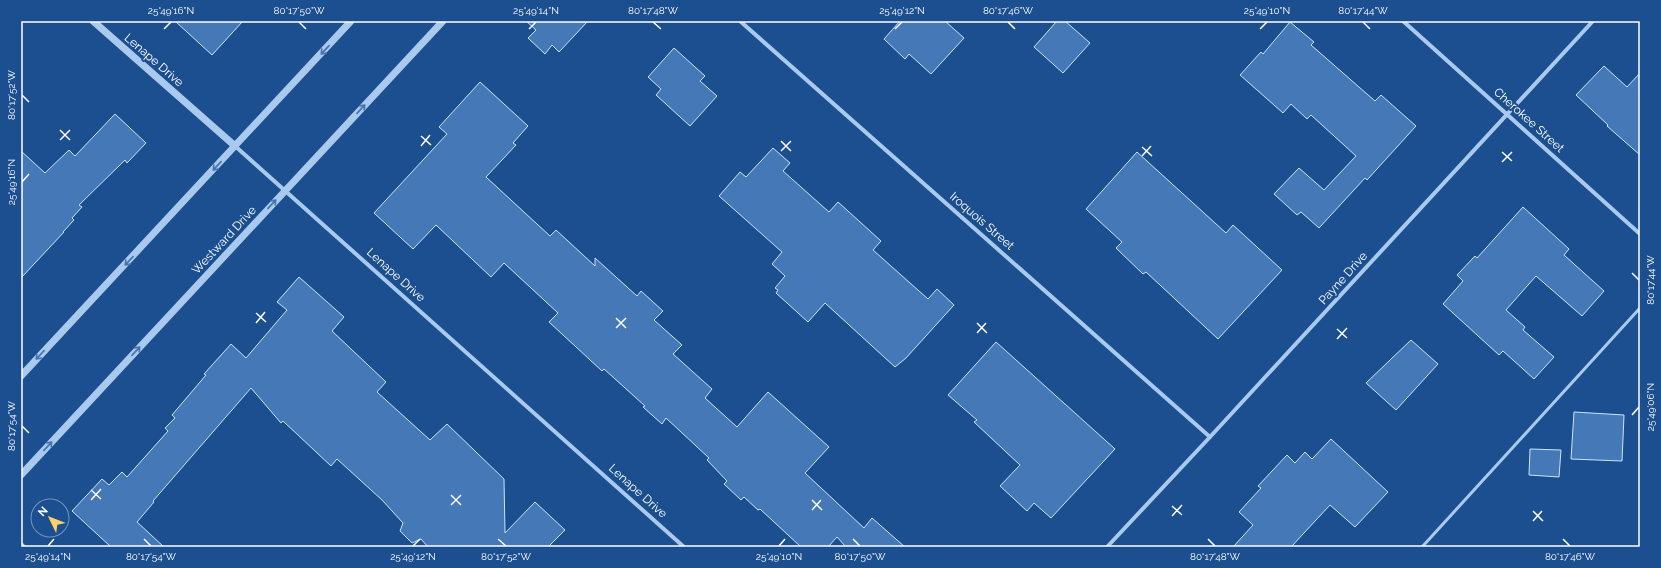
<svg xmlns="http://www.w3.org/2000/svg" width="1661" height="568" font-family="Raleway,sans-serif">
<rect width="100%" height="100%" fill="#1b4f8f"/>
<!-- building -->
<g fill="#4478b7" stroke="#cfe3fa">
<path d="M 175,21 L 243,21 L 212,55 Z"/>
<path d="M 526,21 L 588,21 L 559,52 L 552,45 L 545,54 L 528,38 L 536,30 Z"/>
<path d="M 900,21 L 945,21 L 964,38 L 931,74 L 909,54 L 905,59 L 884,39 Z"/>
<path d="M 1057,21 L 1065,21 L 1090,43 L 1063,73 L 1034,47 Z"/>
<path d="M 1290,22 L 1314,42 L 1311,45 L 1375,101 L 1381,95 L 1416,126 L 1367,180 L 1365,178 L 1319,228 L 1301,212 L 1297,215 L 1274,194 L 1299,168 L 1324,190 L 1356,156 L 1311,115 L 1307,119 L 1291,104 L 1283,113 L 1240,75 L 1261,52 L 1263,54 Z"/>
<path d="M 674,48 L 705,76 L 700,81 L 717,96 L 690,126 L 656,95 L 661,89 L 648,77 Z"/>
<path d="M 1604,66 L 1627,87 L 1640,73 L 1640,155 L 1607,126 L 1608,125 L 1576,95 Z"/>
<path d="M 480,82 L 528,126 L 513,143 L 516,145 L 486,177 L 550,236 L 556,230 L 595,266 L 595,258 L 637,296 L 641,291 L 663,311 L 654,320 L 682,345 L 673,354 L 712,389 L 705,398 L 737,427 L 768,392 L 829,447 L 805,473 L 864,528 L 872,518 L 905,547 L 846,547 L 837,537 L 828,547 L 801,547 L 760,509 L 758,510 L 744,497 L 741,500 L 724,484 L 727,481 L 707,460 L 709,458 L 666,418 L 662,424 L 643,407 L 645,406 L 604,369 L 602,371 L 549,322 L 558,313 L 504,263 L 491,277 L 436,225 L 413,249 L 374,213 L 447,134 L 439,127 Z"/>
<path d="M 115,114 L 146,143 L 127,163 L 125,160 L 79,205 L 82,207 L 72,218 L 74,220 L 63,232 L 64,232 L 21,278 L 21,151 L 45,173 L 69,150 L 75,156 Z"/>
<path d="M 773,148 L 790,163 L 783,171 L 829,212 L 838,202 L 881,241 L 873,250 L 928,299 L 937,289 L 954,305 L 906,358 L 895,367 L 825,303 L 808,322 L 776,293 L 778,290 L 775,288 L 785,276 L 772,264 L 782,252 L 719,196 L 740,172 L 746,177 Z"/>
<path d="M 1137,152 L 1226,233 L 1233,225 L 1282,270 L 1218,339 L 1146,272 L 1143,274 L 1116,248 L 1122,242 L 1086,209 Z"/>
<path d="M 1523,207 L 1569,249 L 1564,255 L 1604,291 L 1582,316 L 1536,276 L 1506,310 L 1525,327 L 1523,330 L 1554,357 L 1534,379 L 1503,351 L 1499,355 L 1443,304 L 1463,281 L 1457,275 L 1475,256 L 1477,258 Z"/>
<path d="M 299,277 L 344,317 L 332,331 L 386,382 L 377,392 L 430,440 L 447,424 L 504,479 L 505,533 L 535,502 L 565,530 L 548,547 L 428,547 L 421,539 L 412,543 L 400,531 L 403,523 L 382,500 L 337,459 L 331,466 L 283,421 L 281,423 L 251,388 L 153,501 L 154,502 L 137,522 L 164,547 L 111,547 L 72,511 L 102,479 L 109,485 L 122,472 L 127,477 L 168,431 L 165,428 L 175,418 L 172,415 L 206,375 L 204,374 L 231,344 L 246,358 L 287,310 L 277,302 Z"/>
<path d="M 1411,340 L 1438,364 L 1396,410 L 1366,383 Z"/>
<path d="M 996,342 L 1115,449 L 1051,518 L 1034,503 L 1027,511 L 1000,486 L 1020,465 L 974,422 L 977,420 L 948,395 Z"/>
<path d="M 1574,412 L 1624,415 L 1622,461 L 1571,459 Z"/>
<path d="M 1331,439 L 1388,492 L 1355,527 L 1330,505 L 1291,547 L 1233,547 L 1253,525 L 1239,512 L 1261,488 L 1258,486 L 1287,455 L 1295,463 L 1305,452 L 1312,459 Z"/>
<path d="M 1530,449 L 1561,450 L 1559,477 L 1529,475 Z"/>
</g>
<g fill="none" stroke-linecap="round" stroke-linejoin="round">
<!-- service -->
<path stroke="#a9c9ee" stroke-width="3" d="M 1422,547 L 1640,308"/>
<!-- minor -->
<g stroke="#a9c9ee" stroke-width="4">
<path d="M 740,21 L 1210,437"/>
<path d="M 1403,21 L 1640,234"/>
<path d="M 235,146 L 684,547"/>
<path d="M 21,544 L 24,547"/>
<path d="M 1107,547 L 1210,437 L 1593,21"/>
</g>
<!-- tertiary -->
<g stroke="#a9c9ee" stroke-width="7">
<path d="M 93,21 L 235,146"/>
<path d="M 21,376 L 351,21"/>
<path d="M 21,475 L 443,21"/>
</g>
</g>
<!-- one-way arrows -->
<defs><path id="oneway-shaft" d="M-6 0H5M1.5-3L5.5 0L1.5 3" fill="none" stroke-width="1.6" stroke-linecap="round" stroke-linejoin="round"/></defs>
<g stroke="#4674ac">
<use href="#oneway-shaft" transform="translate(325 50) rotate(133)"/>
<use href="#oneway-shaft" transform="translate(361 109) rotate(-47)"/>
<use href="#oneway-shaft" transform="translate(217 166) rotate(133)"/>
<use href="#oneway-shaft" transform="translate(272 204) rotate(-47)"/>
<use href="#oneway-shaft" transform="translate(129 261) rotate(133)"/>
<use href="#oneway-shaft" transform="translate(136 351) rotate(-47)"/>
<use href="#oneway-shaft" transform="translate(40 355) rotate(133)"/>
<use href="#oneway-shaft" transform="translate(48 446) rotate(-47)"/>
</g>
<!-- ticks -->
<path fill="none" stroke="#fff" stroke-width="1.5" d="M 299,22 L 306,29M 653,22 L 661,29M 1008,22 L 1015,29M 1363,22 L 1370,29M 164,29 L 171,22M 529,29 L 536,22M 895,29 L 902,22M 1260,29 L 1267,22M 22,95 L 29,102M 60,130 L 70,140M 421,136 L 431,145M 60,140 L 70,130M 781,141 L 791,151M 421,146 L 430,135M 1142,147 L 1152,156M 781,151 L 791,141M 1502,152 L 1512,161M 1142,156 L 1151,146M 1502,162 L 1512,152M 22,182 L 29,174M 1632,273 L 1639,280M 256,313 L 266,322M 616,318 L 626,328M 256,323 L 265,312M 977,323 L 987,333M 616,328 L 626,318M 1337,329 L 1347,338M 977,333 L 986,323M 1337,339 L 1347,328M 1632,415 L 1639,407M 22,426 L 29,433M 91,490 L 101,499M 451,495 L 461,505M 91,500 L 101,489M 812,500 L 822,510M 451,505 L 461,495M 1172,506 L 1182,515M 812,510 L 821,500M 1533,511 L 1543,521M 1172,516 L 1182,505M 1533,521 L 1542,511M 144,539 L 151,546M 498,539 L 506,546M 853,539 L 860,546M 1208,539 L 1215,546M 1563,539 L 1570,546M 48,546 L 54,539M 413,546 L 420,539M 779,546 L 785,539"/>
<g text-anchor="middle" stroke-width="4" stroke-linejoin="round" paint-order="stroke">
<!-- street labels -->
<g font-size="12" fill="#fff" stroke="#1b4f8f">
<text transform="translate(154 60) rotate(41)" y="4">Lenape Drive</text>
<text transform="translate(1529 120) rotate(42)" y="4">Cherokee Street</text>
<text transform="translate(982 221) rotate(41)" y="4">Iroquois Street</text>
<text transform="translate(224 240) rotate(-47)" y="4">Westward Drive</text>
<text transform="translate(396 275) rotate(42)" y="4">Lenape Drive</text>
<text transform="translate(1343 278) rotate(-48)" y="4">Payne Drive</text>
<text transform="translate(638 491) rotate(42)" y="4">Lenape Drive</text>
</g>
</g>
<!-- border -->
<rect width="1661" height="568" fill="none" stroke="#1b4f8f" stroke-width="44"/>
<!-- north arrow -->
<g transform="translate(50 518) rotate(313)"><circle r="19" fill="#1b4f8f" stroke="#7695bc"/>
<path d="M0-3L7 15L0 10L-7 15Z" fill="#ffd166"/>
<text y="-6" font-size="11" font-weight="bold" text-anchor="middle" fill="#ffffff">N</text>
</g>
<rect x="22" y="22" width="1617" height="524" fill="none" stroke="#fff" stroke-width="1.5"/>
<g font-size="10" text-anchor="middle" fill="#fff">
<text x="171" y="14">25°49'16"N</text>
<text x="299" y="14">80°17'50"W</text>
<text x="536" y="14">25°49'14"N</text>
<text x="653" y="14">80°17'48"W</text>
<text x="902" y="14">25°49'12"N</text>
<text x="1008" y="14">80°17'46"W</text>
<text x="1267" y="14">25°49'10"N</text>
<text x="1363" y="14">80°17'44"W</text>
<text transform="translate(11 95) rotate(-90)" y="4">80°17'52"W</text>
<text transform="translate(11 182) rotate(-90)" y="4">25°49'16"N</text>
<text transform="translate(1650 280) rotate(-90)" y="4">80°17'44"W</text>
<text transform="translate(1650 407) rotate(-90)" y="4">25°49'06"N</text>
<text transform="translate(11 426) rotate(-90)" y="4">80°17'54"W</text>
<text x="48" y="560">25°49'14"N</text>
<text x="151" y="560">80°17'54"W</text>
<text x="413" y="560">25°49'12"N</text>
<text x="506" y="560">80°17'52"W</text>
<text x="779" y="560">25°49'10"N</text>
<text x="860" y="560">80°17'50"W</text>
<text x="1215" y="560">80°17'48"W</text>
<text x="1570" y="560">80°17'46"W</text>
</g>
</svg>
